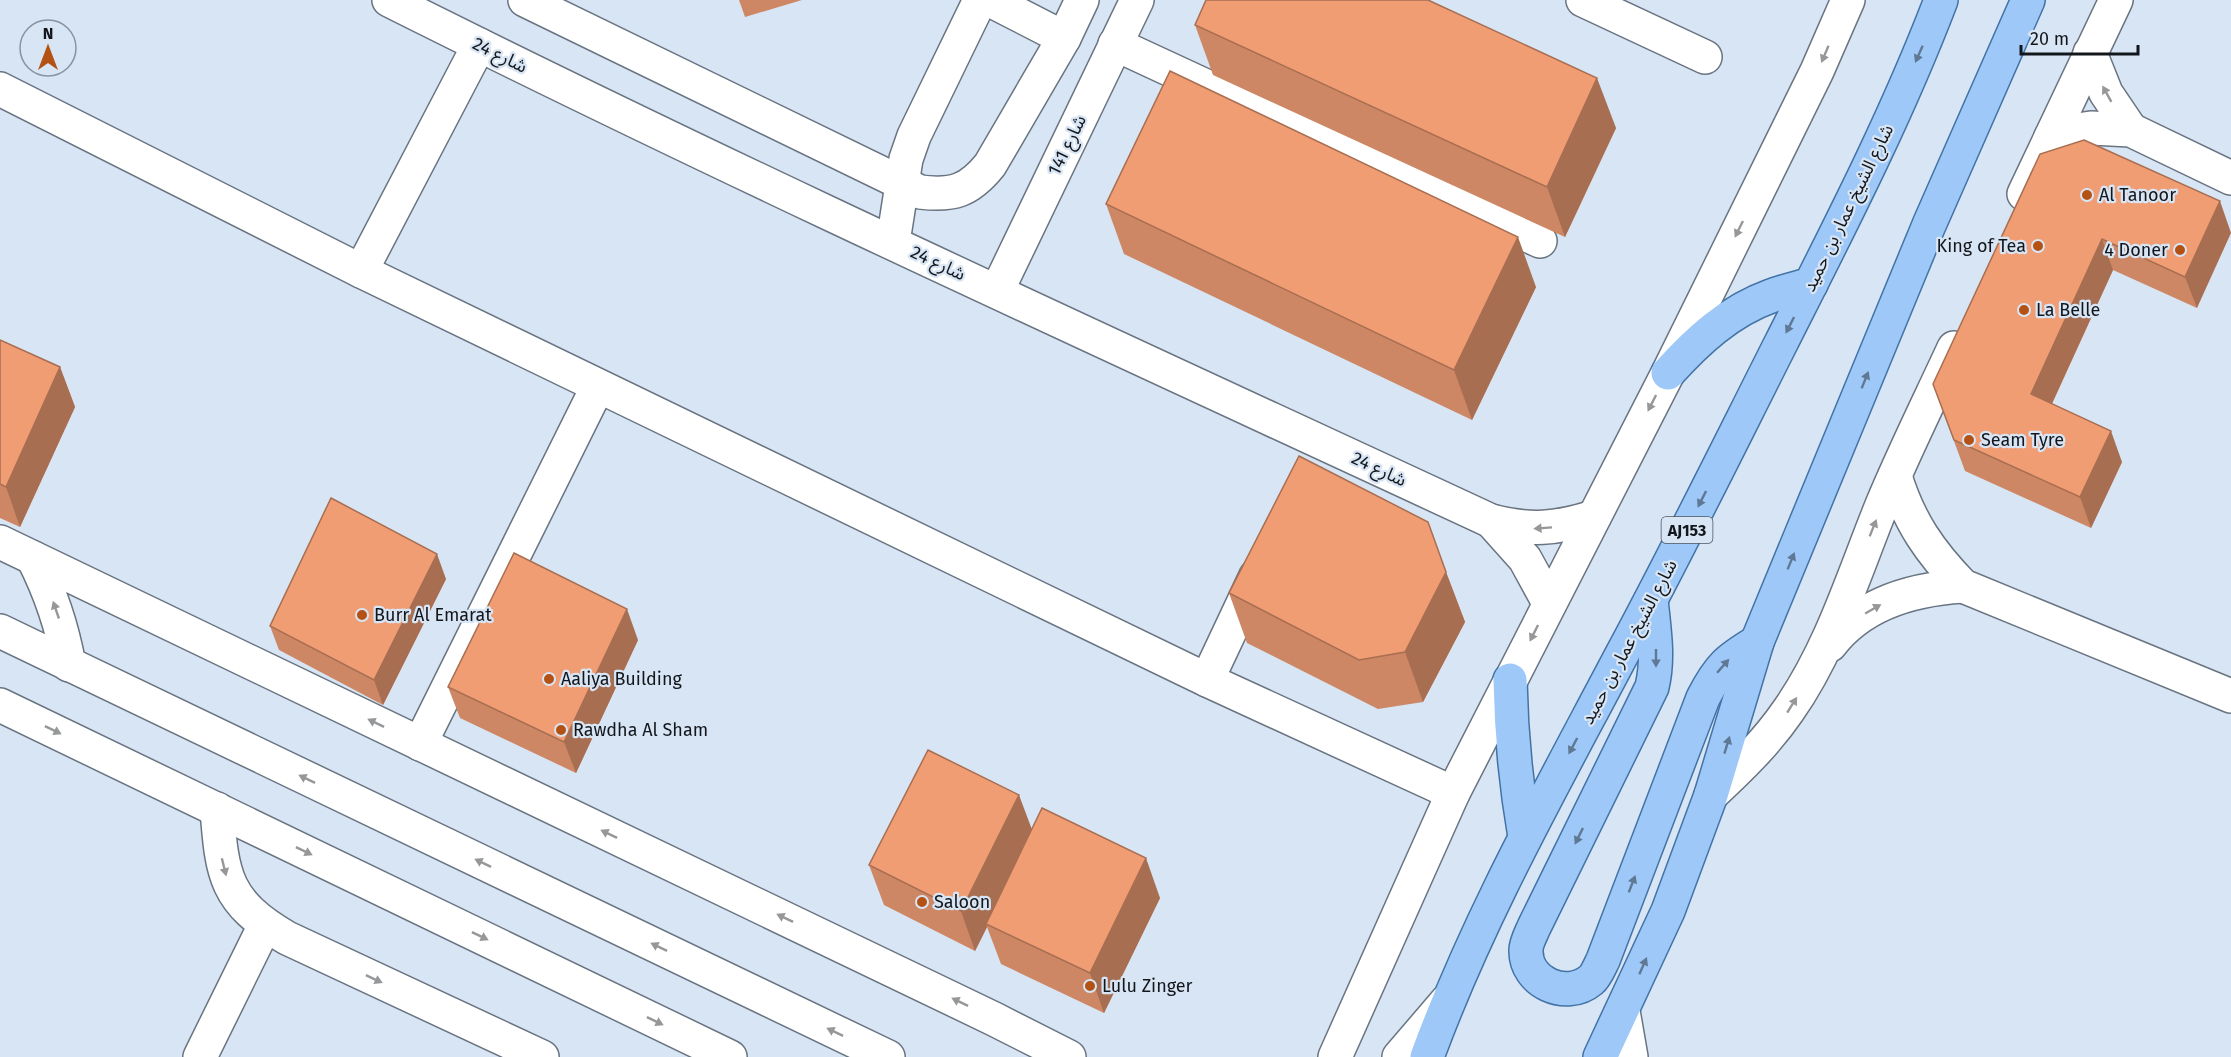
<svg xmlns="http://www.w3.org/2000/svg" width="2231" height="1057" font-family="'Fira Sans','Noto Sans Arabic',sans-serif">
<rect width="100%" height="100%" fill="#d8e5f4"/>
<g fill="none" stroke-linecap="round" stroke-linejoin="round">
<!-- minor casing -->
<g stroke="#697481" stroke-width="36">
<g id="minor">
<path d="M 389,0 C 752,182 1123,350 1491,521 C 1530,531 1556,529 1594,517"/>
<path d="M 525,0 L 920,192 C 953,196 969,191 990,165 L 1064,38 L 1082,0"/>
<path d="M 990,0 L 1064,38"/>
<path d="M 1583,0 L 1705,57"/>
<path d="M 1115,44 L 1540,241"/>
<path d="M 2090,53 L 2106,93 L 2131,130"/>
<path d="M 0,89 L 361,271 L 1207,680 L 1453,793"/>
<path d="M 2051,137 L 2071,131 L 2091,128 L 2131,130 L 2231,178"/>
<path d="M 2024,194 L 2116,0"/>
<path d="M 893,242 L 906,159 L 914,136 L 980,0"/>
<path d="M 361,271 L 479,45"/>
<path d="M 997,291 L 1137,0"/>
<path d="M 1895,476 C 1909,522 1930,552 1963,586 L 2231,696"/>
<path d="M 1491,521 L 1525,559 L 1549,603"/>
<path d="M 0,542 L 994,1019 L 1069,1057"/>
<path d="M 33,558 C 51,593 62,626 69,665"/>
<path d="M 0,631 L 888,1057"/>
<path d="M 1830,645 C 1862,603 1913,589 1963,586"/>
<path d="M 1207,680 L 1256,576"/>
<path d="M 0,705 L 730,1057"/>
<path d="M 420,744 L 598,386"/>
<path d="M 1711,795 C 1739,769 1766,743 1788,711 C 1831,650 1854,574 1882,505 C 1904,452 1930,400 1954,348"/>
<path d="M 217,809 C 222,876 225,902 287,938 L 542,1057"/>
<path d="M 1623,1011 L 1631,1057"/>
<path d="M 200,1057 L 265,925"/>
<path d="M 1335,1057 L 1453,793 L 1668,373 L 1817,71 L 1848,0"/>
<path d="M 1399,1057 L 1447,1001"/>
</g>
</g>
<!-- major casing -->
<g stroke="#4373a6" stroke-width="36">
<g id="major">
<path d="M 1668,373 C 1697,341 1729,311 1771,296 C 1784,291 1798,288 1811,284"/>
<path d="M 1651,600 C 1654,629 1659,658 1652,687 L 1534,927 C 1531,934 1526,943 1526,950 C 1525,982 1566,1001 1591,980 C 1596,976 1600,966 1603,960 L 1703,698 C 1719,667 1727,660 1757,642"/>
<path d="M 1510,680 C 1511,734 1516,785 1525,837"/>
<path d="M 1427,1057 C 1478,918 1551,789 1620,658 C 1676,554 1728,448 1781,343 C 1838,230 1896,118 1941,0"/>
<path d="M 1600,1057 L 1668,911 L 1711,795 L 1757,642 L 1929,225 L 2028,0"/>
</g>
</g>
<!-- minor -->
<use href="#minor" stroke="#fff" stroke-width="33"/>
<!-- major -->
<use href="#major" stroke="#9ec8f7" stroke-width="33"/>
</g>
<!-- wall -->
<g fill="#ce8764">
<path d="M 739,0 L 802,0 L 745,17 Z"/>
<path d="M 1195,25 L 1616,128 L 1565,237 L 1213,75 Z"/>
<path d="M 2040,154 L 2220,201 L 2197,308 L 2113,270 L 2052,404 L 2122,462 L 2091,528 L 1965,471 L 1933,384 Z"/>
<path d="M 1106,204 L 1536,287 L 1472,420 L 1124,254 Z"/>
<path d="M 0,340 L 60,367 L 75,407 L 20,527 L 0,518 Z"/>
<path d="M 1446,572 L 1465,622 L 1423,702 L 1378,709 L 1247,643 L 1229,593 Z"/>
<path d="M 446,579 L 383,705 L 279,650 L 270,626 Z"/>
<path d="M 638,640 L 576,773 L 460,718 L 448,687 Z"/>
<path d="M 1032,829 L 1160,898 L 1104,1013 L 1001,964 L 987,927 L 975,951 L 884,905 L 869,865 Z"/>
</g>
<!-- shaded-wall -->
<g fill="#a86e51">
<path d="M 1597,78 L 1616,128 L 1565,237 L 1547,187 Z"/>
<path d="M 2220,201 L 2231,233 L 2197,308 L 2185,277 Z"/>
<path d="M 1518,237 L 1536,287 L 1472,420 L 1454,370 Z"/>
<path d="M 2102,239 L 2113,270 L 2042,425 L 2031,394 Z"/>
<path d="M 60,367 L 75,407 L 20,527 L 6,487 Z"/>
<path d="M 2111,431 L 2122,462 L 2091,528 L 2080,497 Z"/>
<path d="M 437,554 L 446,579 L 383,705 L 374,680 Z"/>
<path d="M 1446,572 L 1465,622 L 1423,702 L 1405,652 Z"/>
<path d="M 627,609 L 638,640 L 576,773 L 564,742 Z"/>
<path d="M 1019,795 L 1034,835 L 986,924 L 987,927 L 975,951 L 961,911 Z"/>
<path d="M 1146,858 L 1160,898 L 1104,1013 L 1090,973 Z"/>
</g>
<!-- building -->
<g fill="#f09d74" stroke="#a86e51" stroke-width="1.5">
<path d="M 1206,0 L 1428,0 L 1597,78 L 1547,187 L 1195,25 Z"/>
<path d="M 1170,71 L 1518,237 L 1454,370 L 1106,204 Z"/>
<path d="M 2084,140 L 2220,201 L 2185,277 L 2102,239 L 2031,394 L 2111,431 L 2080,497 L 1954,440 L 1933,384 L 2040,154 Z"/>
<path d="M 0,340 L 60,367 L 6,487 L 0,484 Z"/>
<path d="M 1299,456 L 1428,522 L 1446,572 L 1405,652 L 1359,660 L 1229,593 Z"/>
<path d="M 331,498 L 437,554 L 374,680 L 270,626 Z"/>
<path d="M 514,553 L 627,609 L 564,742 L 448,687 Z"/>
<path d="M 928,750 L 1019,795 L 961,911 L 869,865 Z"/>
<path d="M 1042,808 L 1146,858 L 1090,973 L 986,924 Z"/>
</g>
<!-- one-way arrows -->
<defs><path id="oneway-solid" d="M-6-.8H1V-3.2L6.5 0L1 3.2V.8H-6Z" transform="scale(1.5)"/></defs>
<g fill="#959799">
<use href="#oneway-solid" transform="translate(1825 54) rotate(113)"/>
<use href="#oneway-solid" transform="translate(2107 94) rotate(-119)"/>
<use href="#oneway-solid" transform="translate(1739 229) rotate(116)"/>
<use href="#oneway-solid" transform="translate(1652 403) rotate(117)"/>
<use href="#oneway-solid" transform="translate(1543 528) rotate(176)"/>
<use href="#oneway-solid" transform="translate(1873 528) rotate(-68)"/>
<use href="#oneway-solid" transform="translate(1873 609) rotate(-30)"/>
<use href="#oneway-solid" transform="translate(56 610) rotate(-109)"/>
<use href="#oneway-solid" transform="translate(1534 633) rotate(117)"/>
<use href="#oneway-solid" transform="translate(1792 705) rotate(-58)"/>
<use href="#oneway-solid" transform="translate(376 723) rotate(-154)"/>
<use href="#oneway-solid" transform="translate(53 730) rotate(26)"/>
<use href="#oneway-solid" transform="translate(307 779) rotate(-154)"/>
<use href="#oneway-solid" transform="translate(609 834) rotate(-154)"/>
<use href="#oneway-solid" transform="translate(304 851) rotate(26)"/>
<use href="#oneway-solid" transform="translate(483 863) rotate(-154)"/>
<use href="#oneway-solid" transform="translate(224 867) rotate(76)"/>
<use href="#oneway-solid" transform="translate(785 918) rotate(-154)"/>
<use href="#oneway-solid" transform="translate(480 936) rotate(26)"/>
<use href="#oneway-solid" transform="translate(659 947) rotate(-154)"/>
<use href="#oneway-solid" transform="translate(374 979) rotate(25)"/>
<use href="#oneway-solid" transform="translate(960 1002) rotate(-154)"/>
<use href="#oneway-solid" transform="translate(655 1021) rotate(26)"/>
<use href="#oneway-solid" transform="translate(835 1032) rotate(-154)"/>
</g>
<g fill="#5f7894">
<use href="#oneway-solid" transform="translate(1919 54) rotate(114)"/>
<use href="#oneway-solid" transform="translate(1790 325) rotate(117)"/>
<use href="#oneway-solid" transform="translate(1865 380) rotate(-68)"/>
<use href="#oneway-solid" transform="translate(1702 499) rotate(117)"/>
<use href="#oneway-solid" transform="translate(1791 561) rotate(-68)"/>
<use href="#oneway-solid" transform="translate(1656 658) rotate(90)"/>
<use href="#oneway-solid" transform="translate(1723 666) rotate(-49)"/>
<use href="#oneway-solid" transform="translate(1727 745) rotate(-73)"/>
<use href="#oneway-solid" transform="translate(1573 746) rotate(118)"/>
<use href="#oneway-solid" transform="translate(1579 836) rotate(116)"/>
<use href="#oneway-solid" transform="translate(1632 884) rotate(-69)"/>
<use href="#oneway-solid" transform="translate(1643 966) rotate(-66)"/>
</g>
<!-- markers -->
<g fill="#b45216" stroke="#d8e5f4" stroke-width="2">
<circle cx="2087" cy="195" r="6"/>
<circle cx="2038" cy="246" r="6"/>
<circle cx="2180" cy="250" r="6"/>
<circle cx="2024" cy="310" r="6"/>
<circle cx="1969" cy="440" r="6"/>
<circle cx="362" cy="615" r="6"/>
<circle cx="549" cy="679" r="6"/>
<circle cx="561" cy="730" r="6"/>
<circle cx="922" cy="902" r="6"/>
<circle cx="1090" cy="986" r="6"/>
</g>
<g text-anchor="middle" stroke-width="4.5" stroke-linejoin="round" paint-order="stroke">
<!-- shield labels -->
<rect fill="#d8e5f4" stroke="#4e555d" stroke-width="1.5" x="1661.5" y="517" width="51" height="26" rx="4.5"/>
<g font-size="16" font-weight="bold" fill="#13171c">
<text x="1687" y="536">AJ153</text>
</g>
<!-- street labels -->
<g font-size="18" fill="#13171c" stroke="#d8e5f4">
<text transform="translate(500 55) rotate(26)" y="6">شارع 24</text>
<text transform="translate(1067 145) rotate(-64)" y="6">شارع 141</text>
<text transform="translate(1848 208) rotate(-64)" y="6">شارع الشيخ عمار بن حميد</text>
<text transform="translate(938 263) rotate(25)" y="6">شارع 24</text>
<text transform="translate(1379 469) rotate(25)" y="6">شارع 24</text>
<text transform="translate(1629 642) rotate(-62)" y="6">شارع الشيخ عمار بن حميد</text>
</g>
<!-- poi labels -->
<g font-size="18" fill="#13171c" stroke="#d8e5f4" text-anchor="start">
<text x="2099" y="201">Al Tanoor</text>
<text x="2026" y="252" text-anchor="end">King of Tea</text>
<text x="2168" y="256" text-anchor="end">4 Doner</text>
<text x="2036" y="316">La Belle</text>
<text x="1981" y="446">Seam Tyre</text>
<text x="374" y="621">Burr Al Emarat</text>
<text x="561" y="685">Aaliya Building</text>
<text x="573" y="736">Rawdha Al Sham</text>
<text x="934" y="908">Saloon</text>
<text x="1102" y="992">Lulu Zinger</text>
</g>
</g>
<!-- north arrow -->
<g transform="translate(48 48)"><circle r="28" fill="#d8e5f4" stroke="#89939e" stroke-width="1.5"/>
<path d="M0-4.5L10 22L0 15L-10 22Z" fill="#b45216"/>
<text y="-9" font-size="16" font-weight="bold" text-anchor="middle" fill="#13171c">N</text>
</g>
<!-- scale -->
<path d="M2021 45v9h117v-9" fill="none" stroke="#13171c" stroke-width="3"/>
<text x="2030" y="45" font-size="18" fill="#13171c" stroke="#d8e5f4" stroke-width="4.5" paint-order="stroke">20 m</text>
</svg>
